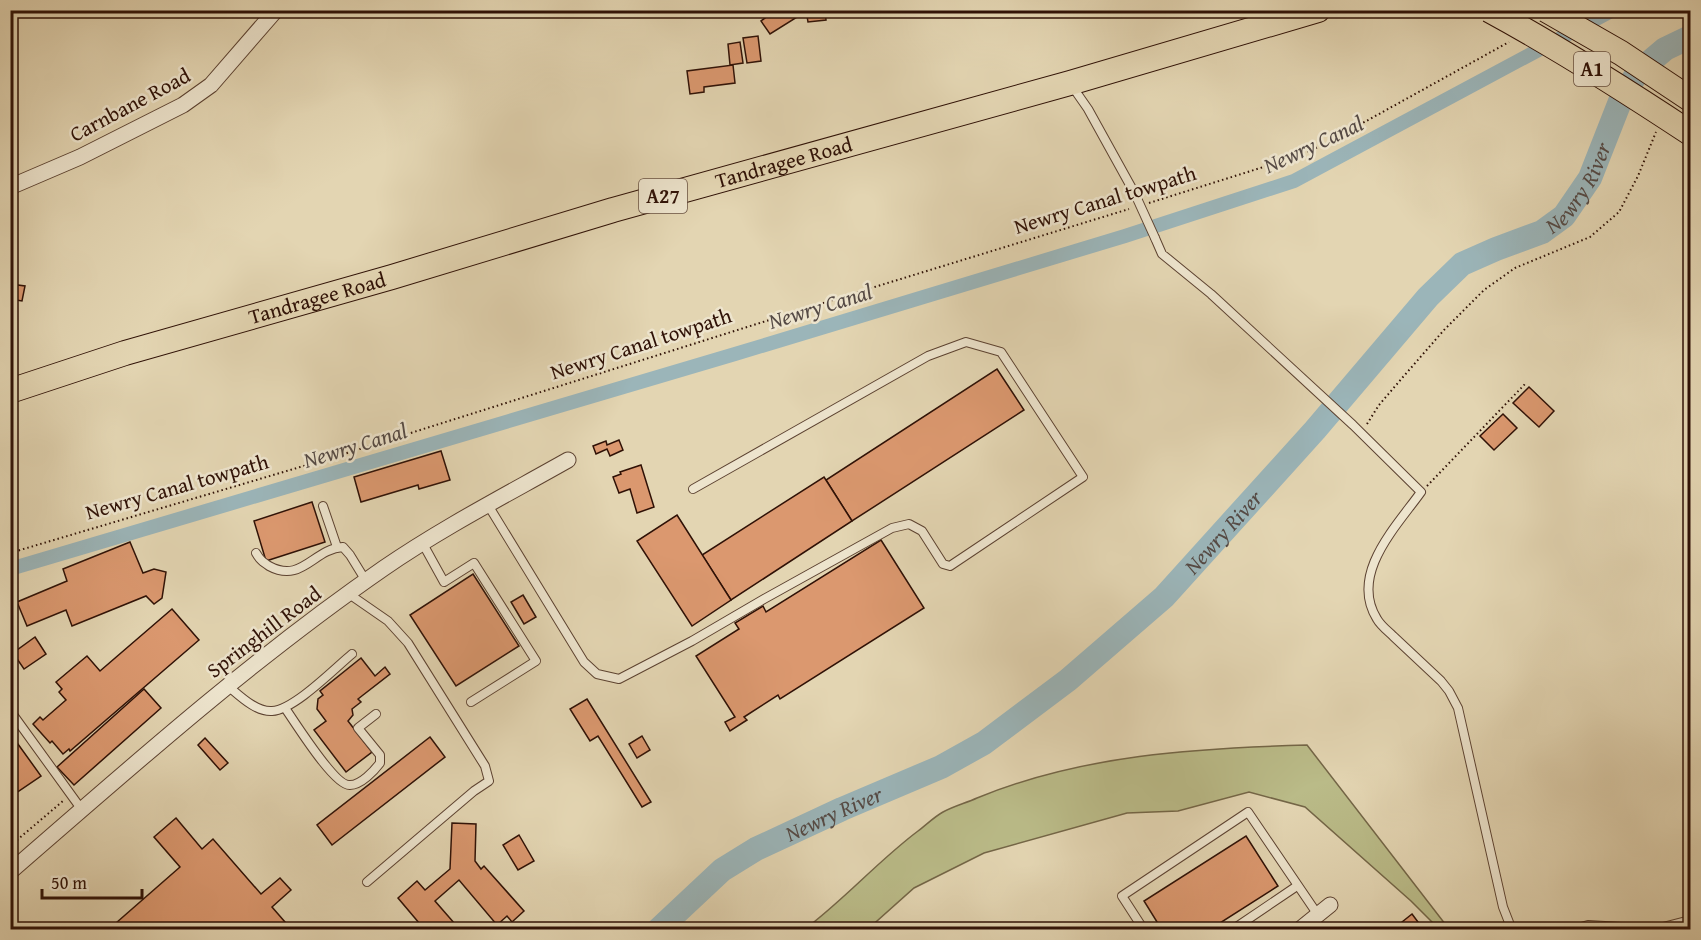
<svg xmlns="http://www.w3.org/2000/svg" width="1701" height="940" font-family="'Gentium Book Plus',serif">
<rect width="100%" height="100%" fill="#e3d5b2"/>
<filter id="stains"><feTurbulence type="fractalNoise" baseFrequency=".00333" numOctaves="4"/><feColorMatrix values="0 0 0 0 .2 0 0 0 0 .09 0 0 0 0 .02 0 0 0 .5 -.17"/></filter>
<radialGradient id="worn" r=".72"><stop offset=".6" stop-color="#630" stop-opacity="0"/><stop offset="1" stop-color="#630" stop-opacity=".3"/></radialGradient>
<!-- green -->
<path fill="#babb88" stroke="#746647" stroke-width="1.5" d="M 1307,745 L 1449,929 L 1439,929 L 1411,901 L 1305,807 L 1249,792 L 1178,811 L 1127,813 L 984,853 L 914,888 L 868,929 L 805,929 C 845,899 878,861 918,831 C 926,825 934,817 943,812 C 954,806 966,803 977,798 C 1081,755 1196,748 1307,745 Z"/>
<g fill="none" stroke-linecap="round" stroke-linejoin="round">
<!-- canal -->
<path stroke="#9bb5b9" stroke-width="14" d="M 10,569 L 735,354 L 1125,236 L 1294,181 L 1613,10"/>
<!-- river -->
<path stroke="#9bb5b9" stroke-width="24" id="s1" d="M 658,930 L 722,870 L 756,849 L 842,809 L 941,767 L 984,743 L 1068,680 L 1164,597 L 1315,430 L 1428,297 L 1462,264 L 1496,249 L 1542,232 L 1564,216 L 1590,178 L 1623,94 L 1639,71 L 1665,49 L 1690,37"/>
</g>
<!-- building -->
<g fill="#db986f" stroke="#2f1106" stroke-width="1.5">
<path d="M 776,10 L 800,10 L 802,14 L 770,34 L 761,21 Z"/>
<path d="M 806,10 L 825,10 L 826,20 L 808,22 Z"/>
<path d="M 758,36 L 761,61 L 747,63 L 743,38 Z"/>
<path d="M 740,42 L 743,63 L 730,65 L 728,44 Z"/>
<path d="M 733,65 L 735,83 L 704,87 L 704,92 L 690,94 L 687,71 Z"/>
<path d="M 10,284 L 25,286 L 22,301 L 10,299 Z"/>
<path d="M 997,369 L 1024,410 L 852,521 L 826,480 Z"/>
<path d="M 1529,387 L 1554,411 L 1539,427 L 1513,403 Z"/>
<path d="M 1503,414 L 1517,428 L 1494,450 L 1480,436 Z"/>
<path d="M 619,440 L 623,450 L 610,456 L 607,449 L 596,454 L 593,446 L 606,441 L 607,445 Z"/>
<path d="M 441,451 L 450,480 L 419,489 L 418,485 L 361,502 L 354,477 Z"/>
<path d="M 641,465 L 654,507 L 637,513 L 630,489 L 619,493 L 613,477 L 621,474 L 620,472 Z"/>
<path d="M 824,477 L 852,521 L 731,600 L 702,555 Z"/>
<path d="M 312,502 L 325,542 L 266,561 L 254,521 Z"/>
<path d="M 677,515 L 731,600 L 692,626 L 637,541 Z"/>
<path d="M 881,540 L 924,608 L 780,699 L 778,695 L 744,717 L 747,720 L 730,731 L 725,722 L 735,717 L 696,656 L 739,629 L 735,623 L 763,606 L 766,612 Z"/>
<path d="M 130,542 L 143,573 L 154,569 L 166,572 L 162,598 L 154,604 L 146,596 L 72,626 L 66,610 L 27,626 L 17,602 L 67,581 L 63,569 Z"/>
<path d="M 473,574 L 519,646 L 456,686 L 410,615 Z"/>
<path d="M 523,595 L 536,617 L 524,624 L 511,602 Z"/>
<path d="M 172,609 L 199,640 L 70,751 L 69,749 L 63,754 L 52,741 L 50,743 L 33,724 L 40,717 L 43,720 L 66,700 L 59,692 L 62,689 L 56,682 L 87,656 L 100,671 Z"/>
<path d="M 35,637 L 46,654 L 24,669 L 13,653 Z"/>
<path d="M 361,658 L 375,676 L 385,667 L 390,674 L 358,699 L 361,702 L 352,709 L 353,715 L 348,721 L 372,752 L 346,772 L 314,730 L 326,721 L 317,709 L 318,699 L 323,695 L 320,691 Z"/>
<path d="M 144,689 L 161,708 L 74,785 L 57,767 Z"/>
<path d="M 587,699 L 651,802 L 642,807 L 598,736 L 590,741 L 570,709 Z"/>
<path d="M 10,733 L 41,776 L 10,797 Z"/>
<path d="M 642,736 L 650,750 L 637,758 L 629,744 Z"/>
<path d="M 430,737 L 445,757 L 332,845 L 317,825 Z"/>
<path d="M 205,738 L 228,763 L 220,770 L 198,745 Z"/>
<path d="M 176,818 L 202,849 L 213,839 L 261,894 L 280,878 L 291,890 L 272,907 L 292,930 L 108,930 L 180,867 L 154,837 Z"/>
<path d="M 452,823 L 476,824 L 475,861 L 481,869 L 484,866 L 524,911 L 512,922 L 507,916 L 497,925 L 459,880 L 435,901 L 455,924 L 450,930 L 425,930 L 398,898 L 417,881 L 425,890 L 450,869 Z"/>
<path d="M 519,835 L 534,861 L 518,870 L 503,845 Z"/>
<path d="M 1246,836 L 1278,886 L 1209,930 L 1162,930 L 1144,901 Z"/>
<path d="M 1412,914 L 1424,930 L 1392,930 Z"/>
</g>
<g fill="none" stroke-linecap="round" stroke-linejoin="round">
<!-- service casing -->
<g stroke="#5c4231" stroke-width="10">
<g id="service">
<path d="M 1072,86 L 1088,109 L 1135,194"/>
<path d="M 1155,238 L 1162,254 L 1211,294 L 1353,425 L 1421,492 C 1396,527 1349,574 1377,619 C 1381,626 1388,631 1393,636 C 1409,651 1425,666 1441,681 L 1449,691 L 1458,708 L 1503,907 L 1512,930"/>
<path d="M 488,505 L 584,662 L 597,674 L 619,679 L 692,641 L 764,599 L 892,528 L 909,524 L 922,531 L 943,564 L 950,566 L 1083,477 L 1001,352 L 966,342 L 928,356 L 693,489"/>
<path d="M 323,506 L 337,547"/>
<path d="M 423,544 L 444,582 L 474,563 L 536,661 L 471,702"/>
<path d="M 256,553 C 260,560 263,562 269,566 C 302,584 313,549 343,547 L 350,555 L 366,581"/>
<path d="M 349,594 L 388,621 L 408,643 L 485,766 L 489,781 L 474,791 L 367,882"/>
<path d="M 228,686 C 240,696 256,712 272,711 C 294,710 335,668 352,654"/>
<path d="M 10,707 L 14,716 L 82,810"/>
<path d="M 285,708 C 295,722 335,787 350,785 C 361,785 374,771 380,763 L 380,755 L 358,728 L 376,714"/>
<path d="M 1144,930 L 1122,896 L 1248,812 L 1318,915"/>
<path d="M 1232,930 L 1297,886"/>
<path d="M 1571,930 L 1588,925 L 1655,929 L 1690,920"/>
</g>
</g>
<!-- minor casing -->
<g stroke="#5c4231" stroke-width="17">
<g id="minor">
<path d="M 10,187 L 80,157 L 183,105 L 211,85 L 276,10"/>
<path d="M 10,872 C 132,766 251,660 384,568 C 442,528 506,495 568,460"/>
<path d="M 1299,930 L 1330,905"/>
</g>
</g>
<!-- trunk casing -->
<g stroke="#2f1106" stroke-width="26">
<g id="trunk">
<path id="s2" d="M 10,391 L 125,353 L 392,277 L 613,210 L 1070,83 L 1318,10"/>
</g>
</g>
<!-- path -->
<g stroke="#2f1106" stroke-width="2" stroke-dasharray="1.5 3" stroke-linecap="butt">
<path d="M 1149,203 L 1289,159 L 1323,145 L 1509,42"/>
<path d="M 1367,424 L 1379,405 L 1403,377 L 1444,330 L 1484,290 L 1515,268 L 1590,237 L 1619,212 L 1638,176 L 1656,132"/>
<path d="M 1427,486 L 1526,383"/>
<path d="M 10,553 L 344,454 L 855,293 L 1129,209"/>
<path d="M 10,846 L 63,801"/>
</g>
<!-- service -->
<use href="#service" stroke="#ede4cd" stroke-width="8"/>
<!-- minor -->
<use href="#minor" stroke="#ede4cd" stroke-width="15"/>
<!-- trunk -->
<use href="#trunk" stroke="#e3d5b2" stroke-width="24"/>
<!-- service-bridge casing -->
<g stroke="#5c4231" stroke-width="10" stroke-linecap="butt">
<path id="service-bridge" d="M 1135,194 L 1155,238"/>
</g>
<!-- trunk-bridge casing -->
<g stroke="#2f1106" stroke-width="26" stroke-linecap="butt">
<g id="trunk-bridge">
<path d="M 1489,10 C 1559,48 1625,90 1690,133"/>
<path d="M 1546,10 L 1621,53 L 1690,99"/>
</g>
</g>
<!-- service-bridge -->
<use href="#service-bridge" stroke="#ede4cd" stroke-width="8"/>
<!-- trunk-bridge -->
<use href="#trunk-bridge" stroke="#e3d5b2" stroke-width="24"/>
</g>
<g text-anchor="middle" stroke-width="5" stroke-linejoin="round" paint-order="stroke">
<!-- shield labels -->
<g fill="#ede4cd" stroke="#685042" stroke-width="1.5">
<rect x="1574" y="52" width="36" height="34" rx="4.5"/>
<rect x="639" y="179" width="48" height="34" rx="4.5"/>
</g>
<g font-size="20" font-weight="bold" fill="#2f1106">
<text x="1592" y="76">A1</text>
<text x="663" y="203">A27</text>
</g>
<!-- street labels -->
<g font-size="21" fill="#2f1106" stroke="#ede4cd">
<text transform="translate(130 105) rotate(-28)" y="7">Carnbane Road</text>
<text dy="7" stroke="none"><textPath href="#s2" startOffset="807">Tandragee Road</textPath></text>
<text transform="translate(1105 200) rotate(-17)" y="7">Newry Canal towpath</text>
<text dy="7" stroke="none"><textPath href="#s2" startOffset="321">Tandragee Road</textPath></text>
<text transform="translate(641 344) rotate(-18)" y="7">Newry Canal towpath</text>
<text transform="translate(177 487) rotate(-16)" y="7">Newry Canal towpath</text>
<text transform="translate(264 632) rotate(-37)" y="7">Springhill Road</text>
</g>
<!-- water labels -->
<g font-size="22" font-style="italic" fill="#554a45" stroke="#ede4cd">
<text transform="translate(1313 144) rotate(-25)" y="8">Newry Canal</text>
<text dy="8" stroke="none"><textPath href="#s1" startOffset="1203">Newry River</textPath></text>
<text transform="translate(820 306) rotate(-17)" y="8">Newry Canal</text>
<text transform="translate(355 445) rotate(-17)" y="8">Newry Canal</text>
<text dy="8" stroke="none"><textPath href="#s1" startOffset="699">Newry River</textPath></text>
<text dy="8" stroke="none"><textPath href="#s1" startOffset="213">Newry River</textPath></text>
</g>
</g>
<!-- margin -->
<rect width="1701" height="940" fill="none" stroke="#e3d5b2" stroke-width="36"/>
<rect x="12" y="12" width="1677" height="916" fill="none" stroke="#2f1106" stroke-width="3"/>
<rect x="18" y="18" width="1665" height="904" fill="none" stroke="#2f1106" stroke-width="1.5"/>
<!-- scale -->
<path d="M42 889v9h100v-9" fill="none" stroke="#2f1106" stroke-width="3"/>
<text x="51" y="889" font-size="18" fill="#2f1106" stroke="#ede4cd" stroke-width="4.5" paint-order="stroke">50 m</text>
<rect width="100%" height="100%" filter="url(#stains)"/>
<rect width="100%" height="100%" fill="url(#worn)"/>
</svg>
